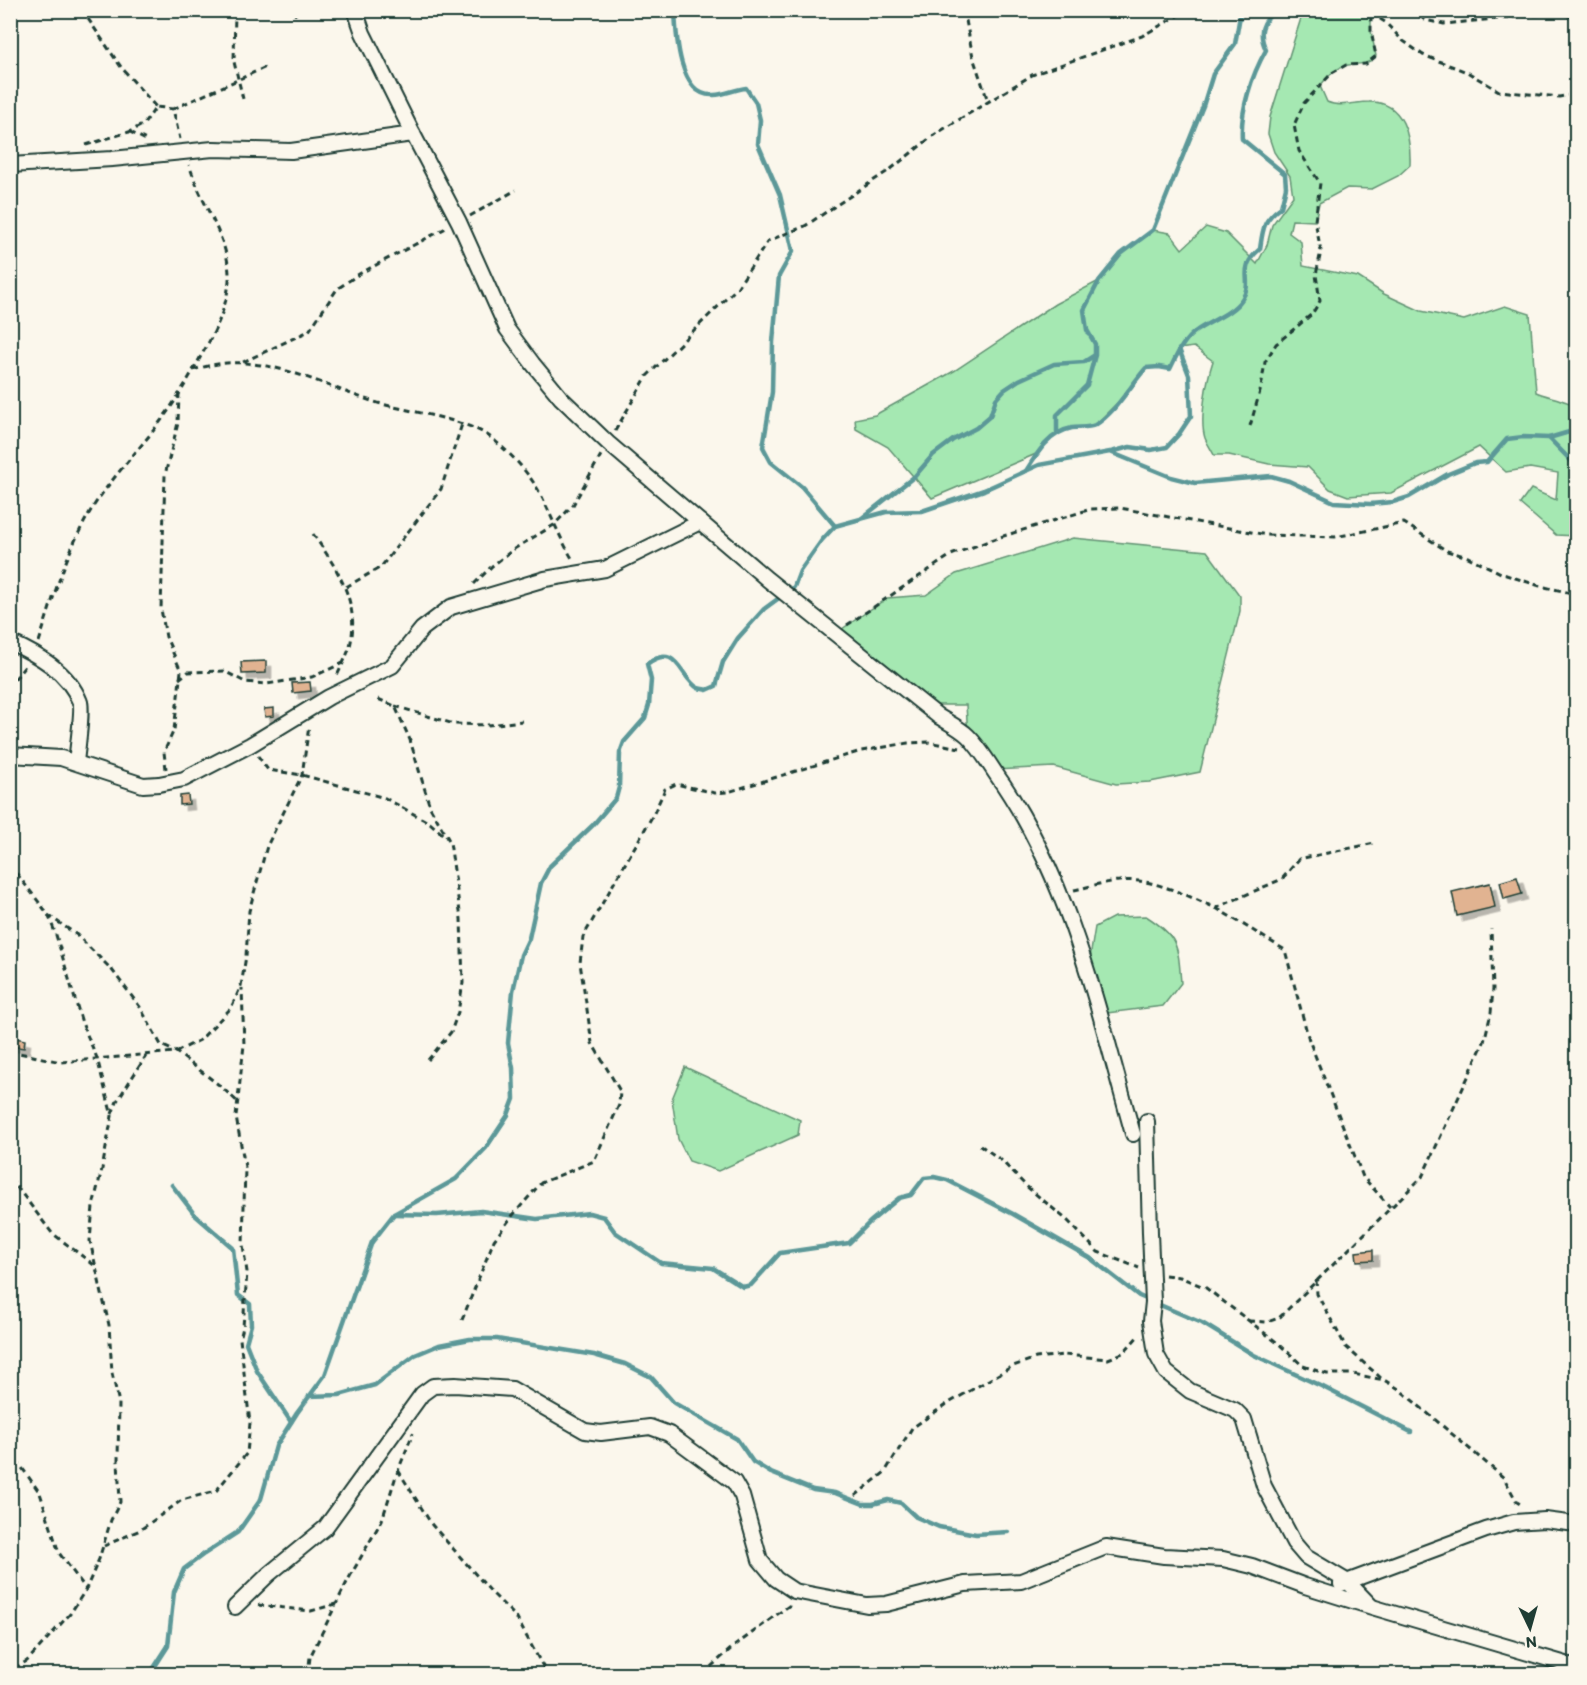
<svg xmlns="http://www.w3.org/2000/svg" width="1587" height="1685" font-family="Itim,sans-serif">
<defs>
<filter id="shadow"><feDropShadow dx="5.5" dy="5.5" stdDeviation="0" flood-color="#0004"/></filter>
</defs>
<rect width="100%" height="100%" fill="#fbf7ec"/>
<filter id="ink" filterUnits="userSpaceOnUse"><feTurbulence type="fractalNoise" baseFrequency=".0167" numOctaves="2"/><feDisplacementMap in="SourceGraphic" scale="12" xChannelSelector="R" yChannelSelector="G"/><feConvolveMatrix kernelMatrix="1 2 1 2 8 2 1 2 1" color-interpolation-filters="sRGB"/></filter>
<g filter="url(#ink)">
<!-- green -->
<g fill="#a5e8b2" stroke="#629273" stroke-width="1.5">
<path d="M 1312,10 L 1371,11 L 1371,31 L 1376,56 C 1367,66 1360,63 1348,65 C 1337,67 1327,77 1320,86 L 1327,102 C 1340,108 1355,102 1369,102 C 1404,101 1411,137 1410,165 L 1398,176 L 1372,189 L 1347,188 L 1319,203 L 1315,221 L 1292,220 L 1289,233 L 1301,242 L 1303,266 L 1358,277 L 1384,294 L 1421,311 L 1464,320 L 1505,306 L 1530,314 L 1536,392 C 1547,397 1569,400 1576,407 L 1576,536 L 1556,535 L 1520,504 L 1531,489 L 1556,500 L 1558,473 L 1530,468 L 1506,472 L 1479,447 L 1391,493 L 1348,496 L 1330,489 L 1308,467 L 1269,464 L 1229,455 L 1214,455 C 1211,449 1207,443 1205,438 C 1199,420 1207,379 1213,361 L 1194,347 L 1179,349 L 1170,369 L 1159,367 L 1145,368 L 1118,402 L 1094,426 L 1071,428 L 1057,432 L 1036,454 L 932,498 L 888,447 L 856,429 L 855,419 L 875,415 L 954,371 L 1055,304 L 1099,281 L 1121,254 L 1153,230 L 1170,233 L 1182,249 L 1206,227 L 1226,233 L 1257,264 L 1267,245 L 1272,225 L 1293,196 L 1290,176 L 1274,152 L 1268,134 L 1270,117 L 1302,15 Z"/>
<path d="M 1073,538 L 1207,551 L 1240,596 L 1240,611 L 1200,772 L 1150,782 L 1116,784 L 1054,767 L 993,770 L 968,736 L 966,705 L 925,705 L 842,629 L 887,598 L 926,595 L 956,574 Z"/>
<path d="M 1146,916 C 1179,937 1178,946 1181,983 L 1163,1006 L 1107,1013 L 1090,1003 L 1089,964 L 1095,927 L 1114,917 Z"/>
<path d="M 685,1067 L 800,1120 L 798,1135 L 718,1171 L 689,1161 L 678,1139 L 672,1099 Z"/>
</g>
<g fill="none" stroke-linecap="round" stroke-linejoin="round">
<!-- stream -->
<g stroke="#5b9898" stroke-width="4.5">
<path d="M 675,10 C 676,35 679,98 714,95 C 725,95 735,89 746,88 L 756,103 L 760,120 L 758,144 L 780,195 L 793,251 L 779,276 L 773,342 L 772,392 L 763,447 L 771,462 L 802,487 L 835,526"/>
<path d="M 1057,432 L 1057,415 L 1087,385 L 1095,355"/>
<path d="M 1549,438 L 1576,466"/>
<path d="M 1111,452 L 1130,447 L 1151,450 L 1167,447 L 1179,434 L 1191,416 L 1189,375 L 1179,349"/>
<path d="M 1026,471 C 1037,453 1050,432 1072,428 C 1079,427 1089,428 1095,425 C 1116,412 1130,386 1146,368 L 1159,367 L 1170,369 C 1177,355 1183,340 1196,331 C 1210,321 1232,314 1242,299 C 1255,280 1235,270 1260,249 C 1263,228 1263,220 1281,207 L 1286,187 L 1285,174 L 1242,139 C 1240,110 1252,75 1266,50 C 1258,33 1261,21 1277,10"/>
<path d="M 862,518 L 915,476 L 933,455 L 953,440 L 976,428 L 990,416 L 996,399 L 1004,390 L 1019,380 L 1054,364 L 1084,362 L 1095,355 L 1095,344 L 1087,330 L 1084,310 L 1099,281 L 1121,254 L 1153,230 L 1203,106 L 1213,74 L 1235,44 L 1241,10"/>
<path d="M 172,1185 L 195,1215 L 233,1248 L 238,1295 L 250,1304 L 251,1325 L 246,1343 L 257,1371 L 291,1422"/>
<path d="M 394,1214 L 437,1215 L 481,1211 L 537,1219 L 589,1213 L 604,1217 L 615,1232 L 661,1263 L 713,1268 L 743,1287 L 751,1285 L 780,1253 L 849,1243 L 870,1222 L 899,1198 L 911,1195 L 924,1178 L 934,1177 L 947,1180 L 1013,1214 L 1090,1258 L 1139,1296 L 1202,1323 L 1254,1355 L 1321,1386 L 1411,1432"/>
<path d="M 309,1396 L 339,1395 L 375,1385 L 415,1355 L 439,1345 L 470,1339 L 497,1339 L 594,1355 L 625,1364 L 651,1377 L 674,1403 L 737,1439 L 753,1462 L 771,1473 L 813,1490 L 835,1493 L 863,1504 L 873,1504 L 888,1500 L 901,1503 L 916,1517 L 939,1527 L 976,1534 L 1008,1532"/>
<path d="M 150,1674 L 168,1646 L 174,1592 L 184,1569 L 204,1554 L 238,1532 L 261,1499 L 276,1446 L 297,1413 L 325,1375 L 372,1242 L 394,1214 L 456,1179 L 486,1148 L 508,1115 L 514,1099 L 513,1068 L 508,1043 L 513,991 L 521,955 L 529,938 L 541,883 L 550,866 L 593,825 L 616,798 L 619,787 L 620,753 L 624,742 L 645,718 L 649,705 L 651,680 L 647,664 C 677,641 680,678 698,688 C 701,689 704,689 707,690 L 716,686 L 723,662 L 738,638 L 764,609 L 794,587 L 800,571 L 822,540 L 835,526 L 886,512 L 922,511 L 984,490 L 1039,465 L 1110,452 L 1171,477 L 1195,483 L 1271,476 L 1289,481 L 1334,502 L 1370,504 L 1393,502 L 1409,497 L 1448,474 L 1475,463 L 1487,462 L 1507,439 L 1523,437 L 1549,438 L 1576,430"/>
</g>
</g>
<!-- building -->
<g fill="#e1b391" stroke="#1f3d34" stroke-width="1.5" filter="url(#shadow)">
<path d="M 266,661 L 266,673 L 242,674 L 241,662 Z"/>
<path d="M 310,682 L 311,691 L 293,693 L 292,683 Z"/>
<path d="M 274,708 L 274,716 L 265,717 L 264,709 Z"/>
<path d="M 188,795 L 189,804 L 180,805 L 180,796 Z"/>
<path d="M 1517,877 L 1522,894 L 1504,899 L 1500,882 Z"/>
<path d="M 1490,883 L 1495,907 L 1457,916 L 1452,892 Z"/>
<path d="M 11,1037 L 25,1040 L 24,1048 L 10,1046 Z"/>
<path d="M 1373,1250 L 1373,1260 L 1357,1261 L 1356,1252 Z"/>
</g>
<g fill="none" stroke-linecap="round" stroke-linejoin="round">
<!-- street casing -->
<g stroke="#1f3d34" stroke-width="18">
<g id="street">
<path d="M 355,10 L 363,33 L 413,134 L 459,222 L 507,329 L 533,364 L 561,398 L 608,443 L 767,579 L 938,716 C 947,722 960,728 968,736 C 982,750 992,769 1003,784 C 1073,889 1099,1014 1133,1134"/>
<path d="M 10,165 L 112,159 L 213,149 L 291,151 L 413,134"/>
<path d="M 10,642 C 38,655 68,671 80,702 C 83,708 77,753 76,762"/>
<path d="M 10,755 L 61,758 L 143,785 L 159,784 L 184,779 L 250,745 L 329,697 L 392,666 L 422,629 L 451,607 L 545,579 L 605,569 L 700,522"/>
<path d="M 1147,1121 L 1150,1233 L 1153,1302 L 1151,1321 L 1156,1354 L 1166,1372 L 1190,1391 L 1235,1410 L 1244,1419 L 1264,1486 L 1294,1543 L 1306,1557 L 1348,1582 L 1371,1606"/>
<path d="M 1341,1584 L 1486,1530 L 1514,1522 L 1545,1520 L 1576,1524"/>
<path d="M 235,1607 L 269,1574 L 325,1528 L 422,1394 L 433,1386 L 455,1385 L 512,1389 L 585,1431 L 601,1433 L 650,1427 L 669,1434 L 734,1482 L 742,1496 L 760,1560 L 776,1579 L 794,1591 L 867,1605 L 886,1604 L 965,1584 L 1021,1581 L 1106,1547 L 1164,1556 L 1223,1559 L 1252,1566 L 1305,1586 L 1372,1607 L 1576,1667"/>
</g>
</g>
<!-- path -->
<g stroke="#1f3d34" stroke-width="3" stroke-dasharray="6 4.5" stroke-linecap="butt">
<path d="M 82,10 L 121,67 L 156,107"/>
<path d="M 235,10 L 234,62 L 244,103"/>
<path d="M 964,10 L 973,57 L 988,101"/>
<path d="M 1412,10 L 1425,20 L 1444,24 L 1557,13 L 1567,15 L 1576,21"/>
<path d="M 1371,13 L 1385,22 L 1402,40 L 1423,55 L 1467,72 L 1499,91 L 1559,97 L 1576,94"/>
<path d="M 294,15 L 300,10"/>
<path d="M 173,109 L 266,67"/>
<path d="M 130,132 L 148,141"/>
<path d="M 86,145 L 129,132 L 144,124 L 156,107 L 173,109 L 180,139"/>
<path d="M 470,216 L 516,190"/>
<path d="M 243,362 L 309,331 L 337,289 L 359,274 L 446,228"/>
<path d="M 193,370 C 219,362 234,361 261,365 C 302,372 338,391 378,403 C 407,411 468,420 490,437 C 511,453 532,476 543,499 C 553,520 561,540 573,560"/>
<path d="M 1250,426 L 1261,388 L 1265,362 L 1276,344 L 1312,314 L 1320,301 L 1316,275 L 1321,251 L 1315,221 L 1320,183 L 1299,151 L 1294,125 L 1304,103 L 1332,73 L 1346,65 L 1366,64 L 1376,56 L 1371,31 L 1371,10"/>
<path d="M 615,431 L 647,376 L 737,288 L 768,241 L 805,226 L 891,169 L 934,135 L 1032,75 L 1142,36 L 1188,10"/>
<path d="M 313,534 C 336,567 361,603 350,646 C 347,656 341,667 337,676"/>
<path d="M 474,584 L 492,566 L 514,549 L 554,525 L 573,505 L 601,455"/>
<path d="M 346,587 L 381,567 L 441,489 L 462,424"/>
<path d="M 847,625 L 951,555 L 997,538 L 1091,509 L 1120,508 L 1267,535 L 1335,537 L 1404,523 L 1447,551 L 1468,557 L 1503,574 L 1540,586 L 1576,594"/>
<path d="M 39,642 C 54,595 67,549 93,507 C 113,476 138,451 160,422 C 176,401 189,378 201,356 C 215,332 227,308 229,280 C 230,248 213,222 201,195 C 196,185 193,175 189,165"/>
<path d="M 179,679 L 188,672 L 224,671 L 245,682 L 267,684 L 312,677 L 343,663"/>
<path d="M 10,689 L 13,681 L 26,665"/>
<path d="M 378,699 L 395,706 L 410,740 L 430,807 L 450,842 L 461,919 L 463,983 L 458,1012 L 451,1032 L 428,1060"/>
<path d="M 395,706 L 454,724 L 488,725 L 522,721"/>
<path d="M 258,756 L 268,770 L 302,775 L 385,798 L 430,823 L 447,838"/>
<path d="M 166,769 L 164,752 L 174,730 L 181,671 L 166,637 L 161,609 L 165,475 L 178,423 L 179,393"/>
<path d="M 10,865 L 48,914 L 56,935 L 82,1023 L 97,1058 L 112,1116 L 102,1169 L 93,1206 L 90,1241 L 109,1325 L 112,1373 L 119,1403 L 118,1461 L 120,1502 L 111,1520 L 99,1559 L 86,1589 L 70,1614 L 27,1661 L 10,1671"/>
<path d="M 1074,890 C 1088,887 1104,882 1119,881 C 1152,877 1187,896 1216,908 L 1282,879 L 1299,859 L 1375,843"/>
<path d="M 1216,908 L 1285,950 L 1309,1040 L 1363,1177 L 1390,1207"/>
<path d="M 48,915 L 77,935 L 112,970 L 140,1007 L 161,1045 L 176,1052 L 219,1085 L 239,1103"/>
<path d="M 10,1051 L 61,1062 L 176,1052 L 200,1040 L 231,1008 L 241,986 L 246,956 L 249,911 L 267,846 L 302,775 L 309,726"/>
<path d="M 112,1114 L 117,1101 L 146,1056"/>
<path d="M 980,1145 L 1001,1160 L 1026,1186 L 1068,1221 L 1098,1252 L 1139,1268"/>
<path d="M 10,1178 L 52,1233 L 94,1265"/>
<path d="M 1165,1275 L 1180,1277 L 1206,1288 L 1279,1344 L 1303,1366 L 1327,1374 L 1353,1374 L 1384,1380 L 1399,1389 L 1504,1478 L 1517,1502 L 1523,1506"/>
<path d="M 1316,1280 L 1317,1294 L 1346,1347 L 1381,1378"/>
<path d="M 462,1320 L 494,1240 L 513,1215 L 541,1183 L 594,1161 L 619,1105 L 620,1091 L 592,1043 L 580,963 L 583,937 L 653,815 L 665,789 L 676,784 L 715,793 L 728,792 L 861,751 L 908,743 L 928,742 L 960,748"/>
<path d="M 1249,1321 L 1267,1322 L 1279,1318 L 1422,1177 L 1484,1042 L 1491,1013 L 1493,989 L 1491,929"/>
<path d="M 10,1451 L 40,1493 L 59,1553 L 86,1589"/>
<path d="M 398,1470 L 432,1525 L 494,1595 L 516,1617 L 547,1674"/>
<path d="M 855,1496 L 885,1472 L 912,1428 L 947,1404 L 1013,1366 L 1036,1358 L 1064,1355 L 1108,1359 L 1123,1353 L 1139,1335"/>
<path d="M 104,1546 L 140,1530 L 182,1500 L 216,1491 L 247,1453 L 250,1423 L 240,1339 L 243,1327 L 247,1272 L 243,1245 L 245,1167 L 236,1117 L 244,1045 L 242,988"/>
<path d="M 258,1605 L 311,1611 L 336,1604"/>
<path d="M 308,1674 L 310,1657 L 348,1580 L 382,1520 L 396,1476 L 413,1433"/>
<path d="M 703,1674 L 733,1647 L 790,1605"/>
</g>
<!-- street -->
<use href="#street" stroke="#fbf7ec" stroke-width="14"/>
</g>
</g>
<!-- margin -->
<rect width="1587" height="1685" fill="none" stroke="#fbf7ec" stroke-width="36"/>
<rect x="18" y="18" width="1551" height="1649" fill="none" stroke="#1f3d34" stroke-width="2" filter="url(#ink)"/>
<!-- north arrow -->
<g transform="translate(1530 1628) rotate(175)" stroke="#fbf7ec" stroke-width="4.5" paint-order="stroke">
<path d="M0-4.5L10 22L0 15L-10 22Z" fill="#1f3d34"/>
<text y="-9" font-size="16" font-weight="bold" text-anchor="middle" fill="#1f3d34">N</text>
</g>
</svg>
